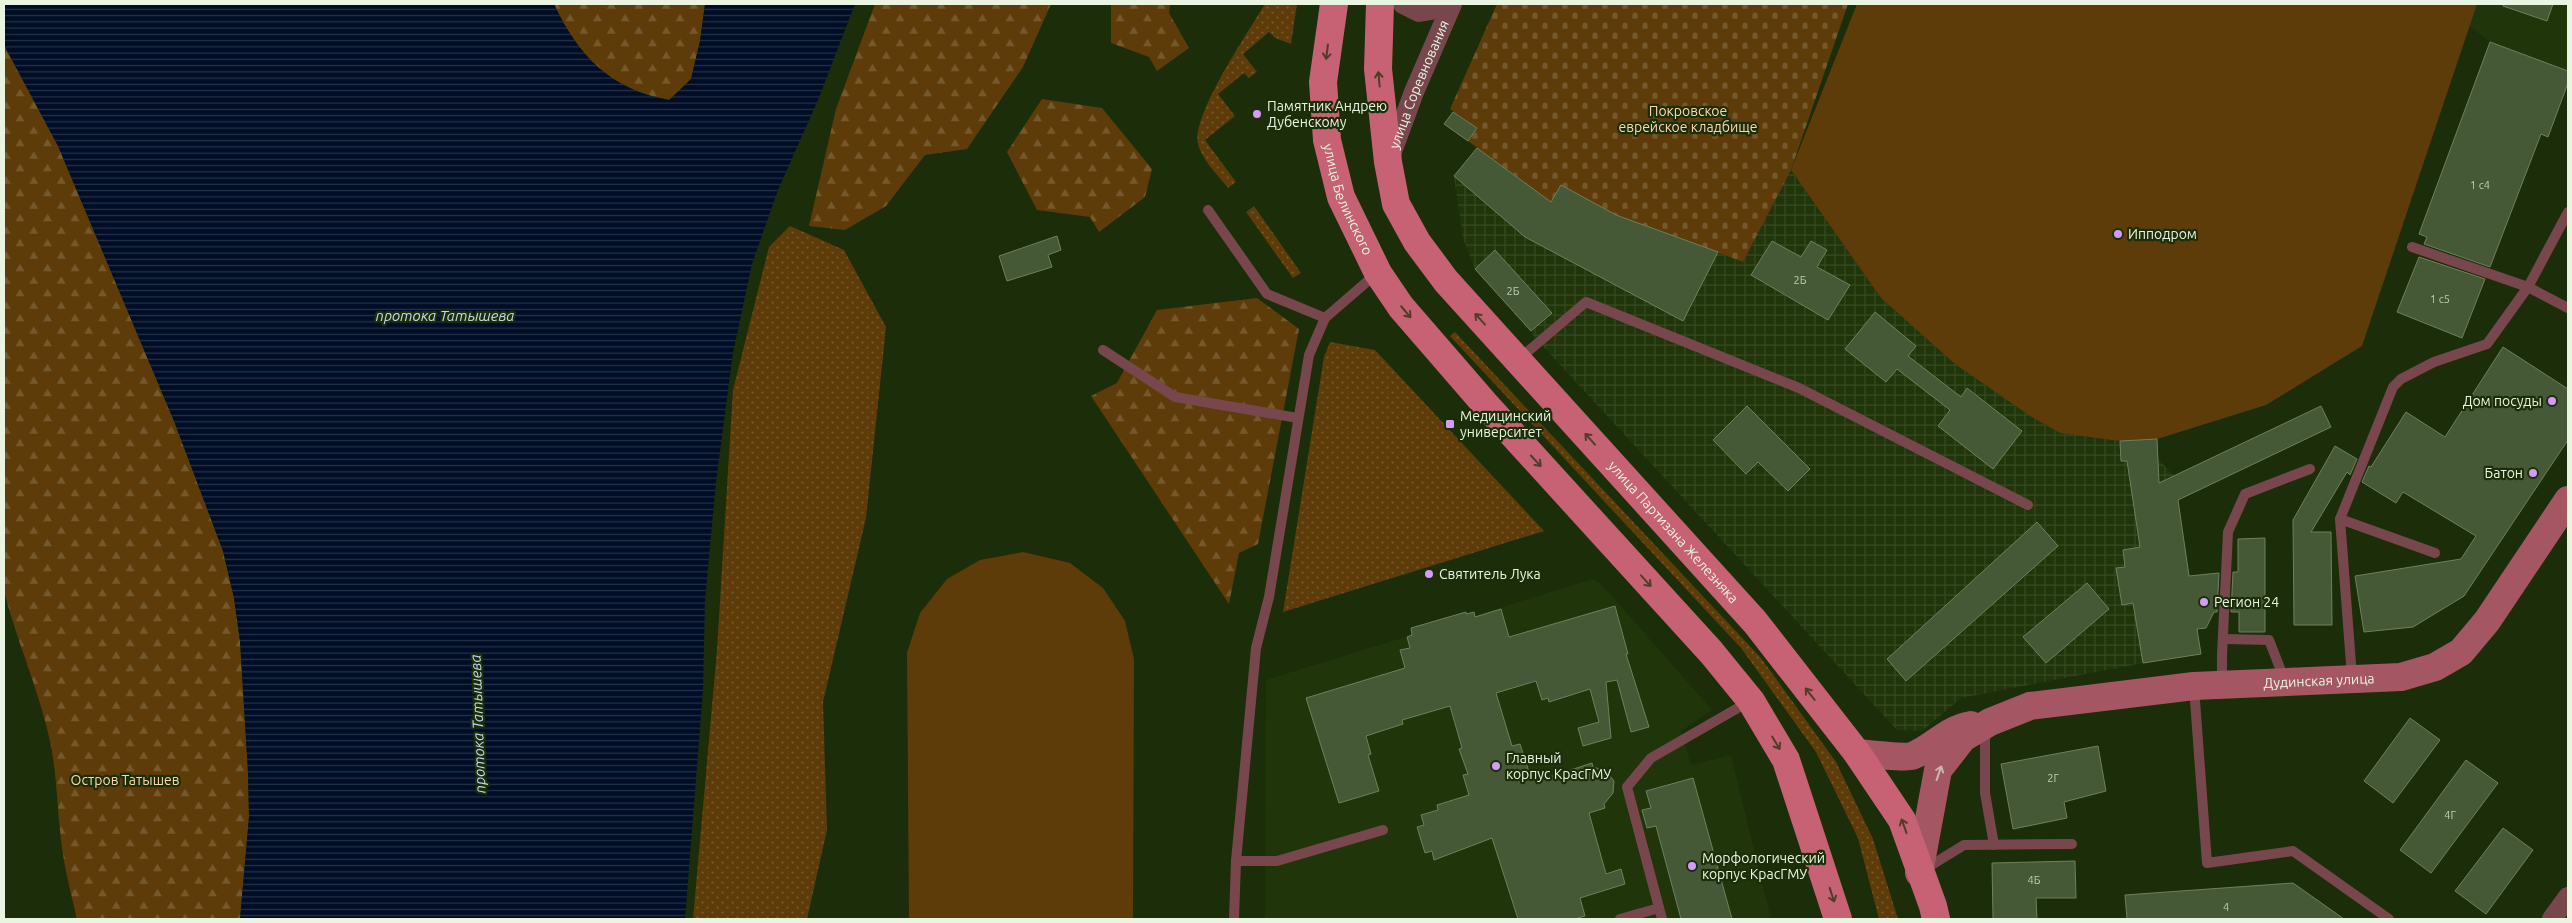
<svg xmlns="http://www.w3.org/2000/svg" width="2572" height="923" font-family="Ubuntu,sans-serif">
<defs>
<pattern id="industrial-grid" width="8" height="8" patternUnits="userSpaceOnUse" patternTransform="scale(1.25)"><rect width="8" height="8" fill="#21350a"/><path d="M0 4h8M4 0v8" fill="none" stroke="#364922"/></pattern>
<pattern id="grass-dots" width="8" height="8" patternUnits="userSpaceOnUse" patternTransform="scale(1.25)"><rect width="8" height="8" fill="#5e3c09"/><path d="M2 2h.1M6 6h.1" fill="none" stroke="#75592d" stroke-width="1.8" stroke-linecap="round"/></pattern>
<pattern id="forest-firs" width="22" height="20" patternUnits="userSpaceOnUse" patternTransform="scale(1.25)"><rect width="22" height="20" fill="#5e3c09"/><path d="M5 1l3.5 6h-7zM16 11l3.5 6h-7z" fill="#75592d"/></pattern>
<pattern id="cemetery-stones" width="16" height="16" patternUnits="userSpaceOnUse" patternTransform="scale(1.25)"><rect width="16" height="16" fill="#5e3c09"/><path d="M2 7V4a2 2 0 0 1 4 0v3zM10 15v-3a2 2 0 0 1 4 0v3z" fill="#75592d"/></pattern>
<pattern id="water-rules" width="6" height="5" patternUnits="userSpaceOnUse" patternTransform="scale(1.25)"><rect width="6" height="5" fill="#000d26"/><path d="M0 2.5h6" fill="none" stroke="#253145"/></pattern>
</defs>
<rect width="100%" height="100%" fill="#1c2d0a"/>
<!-- built -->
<g fill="#21350a">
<path d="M 2477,4 L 2568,4 L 2568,71 L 2490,42 L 2468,25 Z"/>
<path d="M 1593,579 L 1603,586 L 1712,710 L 1681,731 L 1691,765 L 1731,755 L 1771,919 L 1265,919 L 1266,680 Z"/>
</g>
<!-- industrial -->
<path fill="url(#industrial-grid)" d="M 1477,148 L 1550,202 L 1561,185 L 1616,215 L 1743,262 L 1791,170 L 1881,298 L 1957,365 L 2030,416 L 2060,433 L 2157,439 L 2158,459 L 2174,476 L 2201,654 L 2143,663 L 1961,698 L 1922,731 L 1897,730 L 1539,342 L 1475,269 L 1463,238 L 1454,176 Z"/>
<!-- grass -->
<g fill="url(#grass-dots)">
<path d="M 1265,4 L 1297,4 L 1291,44 L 1275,38 L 1269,32 L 1243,54 L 1257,72 L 1249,78 L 1244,73 L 1218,94 L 1235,116 L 1205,140 L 1236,182 L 1228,188 C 1218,175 1202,160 1198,144 C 1191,116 1249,31 1265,4 Z"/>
<path d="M 1254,206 L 1301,273 L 1293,278 L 1246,212 Z"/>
<path d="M 790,226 L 844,250 L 886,327 L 866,518 L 823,702 L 827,830 L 807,919 L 693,919 L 717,650 L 733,390 L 769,247 Z"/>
<path d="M 1455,332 L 1761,658 L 1836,762 L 1873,839 L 1898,919 L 1879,919 L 1858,838 L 1816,752 L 1741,648 L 1450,336 Z"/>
<path d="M 1330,342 L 1375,350 L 1544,531 L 1283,612 L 1324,357 Z"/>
</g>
<!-- forest -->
<g fill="url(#forest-firs)">
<path d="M 554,4 L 705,4 L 700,41 L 691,79 L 670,100 C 611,90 578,56 554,4 Z"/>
<path d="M 875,4 L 1051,4 L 1023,67 L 967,149 L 925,155 L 886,206 L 845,230 L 809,226 L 836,109 Z"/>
<path d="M 1111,4 L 1170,4 L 1169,13 L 1189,48 L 1157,71 L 1149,57 L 1111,43 Z"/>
<path d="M 4,45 L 58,146 L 174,421 L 223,551 L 234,598 L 240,641 L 248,772 L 249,817 L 240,919 L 77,919 C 71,893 64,867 61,840 C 57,807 57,774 50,741 C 39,690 17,642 4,591 Z"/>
<path d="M 1042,99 L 1102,108 L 1152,169 L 1145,197 L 1099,232 L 1090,217 L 1037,210 L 1007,152 Z"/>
<path d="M 1257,298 L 1299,329 L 1258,544 L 1239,553 L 1229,604 L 1091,396 L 1117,383 L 1157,310 Z"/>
</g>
<!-- cemetery -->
<path fill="url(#cemetery-stones)" d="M 1497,4 L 1848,4 L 1791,170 L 1743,262 L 1616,215 L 1562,186 L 1551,202 L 1468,141 L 1477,128 L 1450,109 Z"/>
<!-- garden -->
<g fill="#5e3c09">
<path d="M 1857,4 L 2477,4 L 2362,346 L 2266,405 L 2157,439 L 2120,441 L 2060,433 L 2030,416 L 1955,364 L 1881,298 L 1791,170 Z"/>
<path d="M 1023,552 L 1070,563 L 1103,588 L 1125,621 L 1134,659 L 1133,919 L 909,919 L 907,653 L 920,613 L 947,579 L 980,560 Z"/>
</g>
<!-- water -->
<path fill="url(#water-rules)" d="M 4,4 L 554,4 C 578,56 611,90 669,100 L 691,79 L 700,41 L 705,4 L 855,4 L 818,100 L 778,190 L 752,264 L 733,353 L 716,482 L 705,600 L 703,690 L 685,919 L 240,919 L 249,817 L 248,772 L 240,641 L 234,598 L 223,551 L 174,421 L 58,146 L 4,45 Z"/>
<!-- building -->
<g fill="#465936" stroke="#6d815c">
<path d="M 2503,4 L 2553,4 L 2547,21 L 2503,6 Z"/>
<path d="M 2490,42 L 2568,71 L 2568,83 L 2548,137 L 2541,134 L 2490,267 L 2424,244 L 2427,237 L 2419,234 Z"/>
<path d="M 1453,112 L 1477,128 L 1468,141 L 1444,124 Z"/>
<path d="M 1477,148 L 1551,202 L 1561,185 L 1616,215 L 1718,252 L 1683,321 L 1525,237 L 1454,176 Z"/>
<path d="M 1057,236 L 1061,250 L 1048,255 L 1052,267 L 1007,281 L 999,256 Z"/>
<path d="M 1772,241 L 1801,257 L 1811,241 L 1827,250 L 1817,267 L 1850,285 L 1828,320 L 1751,275 Z"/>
<path d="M 1495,250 L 1552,313 L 1531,331 L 1475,269 Z"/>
<path d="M 2419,257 L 2485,279 L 2462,338 L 2397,312 Z"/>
<path d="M 1875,312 L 1916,346 L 1908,356 L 1961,397 L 1967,388 L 2022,431 L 1993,469 L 1938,426 L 1950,410 L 1897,369 L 1886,382 L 1845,349 Z"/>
<path d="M 2503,347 L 2568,389 L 2568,440 L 2464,596 L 2413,627 L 2364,632 L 2355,576 L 2461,559 L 2476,536 L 2403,492 L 2396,503 L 2362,482 L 2369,466 L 2371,467 L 2406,412 L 2445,437 Z"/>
<path d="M 1747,406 L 1810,469 L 1788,491 L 1758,462 L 1746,474 L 1713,440 Z"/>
<path d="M 2321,406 L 2331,427 L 2178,500 L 2189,576 L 2219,573 L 2217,612 L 2214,612 L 2206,628 L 2197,629 L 2201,654 L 2143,663 L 2133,603 L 2122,605 L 2116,568 L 2125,567 L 2123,550 L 2140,547 L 2127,461 L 2121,461 L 2120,441 L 2157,439 L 2159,483 Z"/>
<path d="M 2335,446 L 2357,459 L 2350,475 L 2347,472 L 2311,532 L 2331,532 L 2332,625 L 2294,625 L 2293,520 Z"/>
<path d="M 2037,522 L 2058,546 L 1906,681 L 1887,659 Z"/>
<path d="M 2265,538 L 2265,632 L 2239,632 L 2239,612 L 2231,612 L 2233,572 L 2238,572 L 2238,539 Z"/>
<path d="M 2087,583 L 2109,609 L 2046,663 L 2023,637 Z"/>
<path d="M 1615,606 L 1628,654 L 1626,654 L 1649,727 L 1631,732 L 1617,680 L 1606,682 L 1611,738 L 1583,746 L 1578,728 L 1599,722 L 1590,689 L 1549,702 L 1548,698 L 1542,700 L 1536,681 L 1496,693 L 1512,746 L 1520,744 L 1529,772 L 1537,769 L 1540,780 L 1592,763 L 1593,767 L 1606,771 L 1614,781 L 1613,793 L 1604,804 L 1605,808 L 1589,813 L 1606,874 L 1621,869 L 1625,884 L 1580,898 L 1585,916 L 1574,919 L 1518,919 L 1492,838 L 1434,860 L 1432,851 L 1425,853 L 1417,827 L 1424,825 L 1421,815 L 1438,810 L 1437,805 L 1469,795 L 1463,775 L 1468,774 L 1459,749 L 1462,748 L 1450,706 L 1402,720 L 1403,724 L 1366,736 L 1371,754 L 1368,755 L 1379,791 L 1339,803 L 1306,698 L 1405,668 L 1400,650 L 1410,648 L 1407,637 L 1412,635 L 1411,628 L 1466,612 L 1466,614 L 1474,612 L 1475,617 L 1501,609 L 1509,637 Z"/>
<path d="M 2410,718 L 2440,740 L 2393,803 L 2364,781 Z"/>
<path d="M 2098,746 L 2106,791 L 2064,802 L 2067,818 L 2013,829 L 2001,764 Z"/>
<path d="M 2466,760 L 2498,783 L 2431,873 L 2400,850 Z"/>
<path d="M 1693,778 L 1732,919 L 1681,919 L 1656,826 L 1647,828 L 1642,810 L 1651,808 L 1646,791 Z"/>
<path d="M 2503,828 L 2533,850 L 2486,914 L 2455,891 Z"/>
<path d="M 2075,861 L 2076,898 L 2036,898 L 2037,919 L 1993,919 L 1992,863 Z"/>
<path d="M 2293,883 L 2344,919 L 2127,919 L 2125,895 Z"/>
</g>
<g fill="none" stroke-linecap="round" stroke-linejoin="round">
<!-- lane -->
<g stroke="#78474e" stroke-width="10">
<path d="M 1208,210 L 1267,294 L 1325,318"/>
<path d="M 2412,247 L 2528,287 L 2568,308"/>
<path d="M 1103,350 L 1175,397 L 1298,418"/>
<path d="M 1519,359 L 1586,302 L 1799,388 L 2028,505"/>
<path d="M 2340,519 L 2435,553"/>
<path d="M 2224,639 L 2269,640 L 2285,681"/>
<path d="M 2352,677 L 2340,519 L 2393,387 L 2401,379 L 2434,362 L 2487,344 L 2528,287 L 2568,212"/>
<path d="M 2222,683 L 2222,655 L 2228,532 L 2245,494 L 2310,469"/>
<path d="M 2194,687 L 2207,863 L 2293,851 L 2389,919"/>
<path d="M 1988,730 L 1985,738 L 1985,793 L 1994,845"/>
<path d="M 1236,861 L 1277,861 L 1383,830"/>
<path d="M 1925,869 L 1964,845 L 2072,844"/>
<path d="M 1234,919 L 1236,861 L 1256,648 L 1269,597 L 1309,355 L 1325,318 L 1377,273"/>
<path d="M 1620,919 L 1659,908"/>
<path d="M 1662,919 L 1627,787 L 1651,758 L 1750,701"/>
</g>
<!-- street -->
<g stroke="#78474e" stroke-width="20">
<path d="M 1403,4 L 1419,12 L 1450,7"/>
<path id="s1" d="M 1390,157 L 1414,92 L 1452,4"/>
<path d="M 2552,919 L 2568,897"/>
</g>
<!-- secondary -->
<g stroke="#a45763" stroke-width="28">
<path d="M 1857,753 C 1867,754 1904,758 1912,756 C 1933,748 1947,729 1971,725"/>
<path id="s2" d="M 1919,873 L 1938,770 L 1963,738 L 1990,722 L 2030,706 L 2194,686 L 2401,677 L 2435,667 L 2461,652 L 2487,621 L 2568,500"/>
</g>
<!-- primary -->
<g stroke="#c66273" stroke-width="28">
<path id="s3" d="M 1334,4 L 1323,82 L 1327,140 L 1341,197 L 1378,273 L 1401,307 L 1485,404 L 1711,652 L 1751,701 L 1786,760 L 1838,919"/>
<path id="s4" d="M 1380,4 L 1378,69 L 1388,162 L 1396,204 L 1417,242 L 1446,281 L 1755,622 L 1857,753 L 1902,820 L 1933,906 L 1936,919"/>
</g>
</g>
<!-- one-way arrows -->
<defs><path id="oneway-shaft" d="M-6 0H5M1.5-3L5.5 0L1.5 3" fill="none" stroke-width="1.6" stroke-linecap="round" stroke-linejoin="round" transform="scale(1.25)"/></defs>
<g stroke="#4f3d2a">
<use href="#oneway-shaft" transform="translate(1327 52) rotate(97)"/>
<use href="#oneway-shaft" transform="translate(1379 79) rotate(-95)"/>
<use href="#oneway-shaft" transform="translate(1406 312) rotate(50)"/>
<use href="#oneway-shaft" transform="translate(1480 319) rotate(-132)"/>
<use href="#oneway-shaft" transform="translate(1590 439) rotate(-132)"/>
<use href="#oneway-shaft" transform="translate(1536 461) rotate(47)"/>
<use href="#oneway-shaft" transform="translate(1646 581) rotate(48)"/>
<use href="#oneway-shaft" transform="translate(1810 694) rotate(-128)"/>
<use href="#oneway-shaft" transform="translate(1776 743) rotate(59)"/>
<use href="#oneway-shaft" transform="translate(1904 826) rotate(-110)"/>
<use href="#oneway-shaft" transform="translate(1832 895) rotate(72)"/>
</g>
<use stroke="#cdb6ae" href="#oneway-shaft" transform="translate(1939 773) rotate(-71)"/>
<!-- markers -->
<g fill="#d59bfb" stroke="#1c2d0a" stroke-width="2">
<circle cx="1257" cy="114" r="5"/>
<circle cx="2118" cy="234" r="5"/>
<circle cx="2552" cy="401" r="5"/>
<rect x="1445" y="419" width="10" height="10" rx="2.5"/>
<circle cx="2533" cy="473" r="5"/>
<circle cx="1429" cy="574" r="5"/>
<circle cx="2204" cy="602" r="5"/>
<circle cx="1496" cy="766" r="5"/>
<circle cx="1692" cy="866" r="5"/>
</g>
<g text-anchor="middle" stroke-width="4.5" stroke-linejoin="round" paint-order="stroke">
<!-- number labels -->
<g font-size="11" fill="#c0ceb6">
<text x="2480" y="189">1 с4</text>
<text x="1800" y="284">2Б</text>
<text x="1513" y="295">2Б</text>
<text x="2440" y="303">1 с5</text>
<text x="2053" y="782">2Г</text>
<text x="2450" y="819">4Г</text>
<text x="2034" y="884">4Б</text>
<text x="2226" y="911">4</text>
</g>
<!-- street labels -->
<g font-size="14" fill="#e9f5e0" stroke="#1c2d0a">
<text dy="5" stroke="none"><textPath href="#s1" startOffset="78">улица Соревнования</textPath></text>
<text dy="5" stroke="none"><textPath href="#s3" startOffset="200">улица Белинского</textPath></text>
<text dy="5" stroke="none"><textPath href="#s4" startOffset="632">улица Партизана Железняка</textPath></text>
<text dy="5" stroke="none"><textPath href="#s2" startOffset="510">Дудинская улица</textPath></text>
</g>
<!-- poi labels -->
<g font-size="14" fill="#e9f5e0" stroke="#1c2d0a" text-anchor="start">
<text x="1267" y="111">Памятник Андрею<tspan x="1267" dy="16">Дубенскому</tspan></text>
<text x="2128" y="239">Ипподром</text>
<text x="2542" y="406" text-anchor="end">Дом посуды</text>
<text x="1460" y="421">Медицинский<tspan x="1460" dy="16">университет</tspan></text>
<text x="2523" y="478" text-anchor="end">Батон</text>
<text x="1439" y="579">Святитель Лука</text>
<text x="2214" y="607">Регион 24</text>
<text x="1506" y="763">Главный<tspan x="1506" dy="16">корпус КрасГМУ</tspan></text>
<text x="1702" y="863">Морфологический<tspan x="1702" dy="16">корпус КрасГМУ</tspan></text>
</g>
<!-- park labels -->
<g font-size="14" fill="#fdd7aa" stroke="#1c2d0a">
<text x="1688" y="116">Покровское<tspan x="1688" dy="16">еврейское кладбище</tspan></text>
<text x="125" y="785">Остров Татышев</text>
</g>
<!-- water labels -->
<g font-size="15" font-style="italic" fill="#c4d7ec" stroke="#1c2d0a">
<text x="445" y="321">протока Татышева</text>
<text transform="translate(478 724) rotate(-92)" y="5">протока Татышева</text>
</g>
</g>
<!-- border -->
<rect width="2572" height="923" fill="none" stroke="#e9f5e0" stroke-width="10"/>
</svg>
